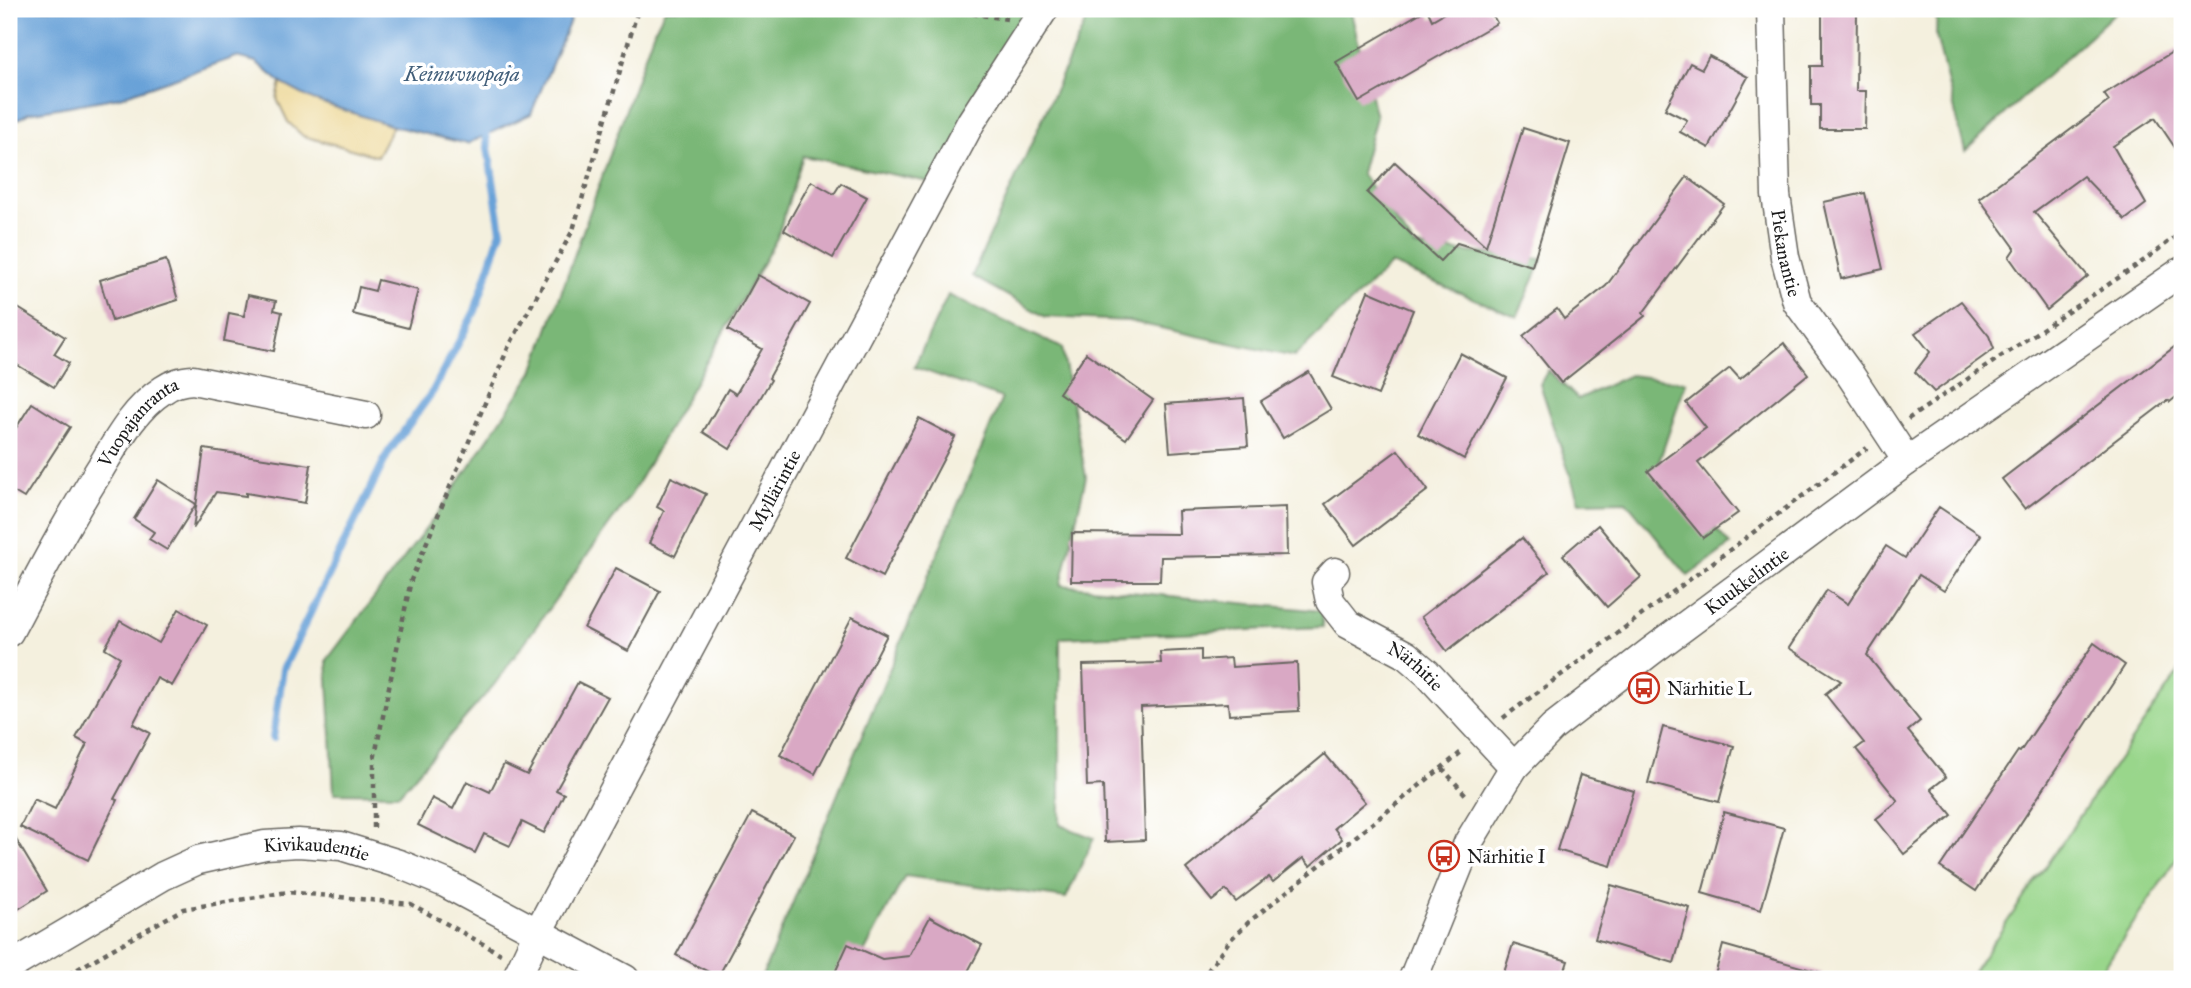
<svg xmlns="http://www.w3.org/2000/svg" width="2191" height="988" font-family="'IM FELL Great Primer',serif">
<rect width="100%" height="100%" fill="#fff"/>
<filter id="ink" filterUnits="userSpaceOnUse"><feTurbulence type="fractalNoise" baseFrequency=".0143" numOctaves="2"/><feDisplacementMap in="SourceGraphic" scale="14" xChannelSelector="R" yChannelSelector="G"/><feConvolveMatrix kernelMatrix="1 2 1 2 8 2 1 2 1" color-interpolation-filters="sRGB"/></filter>
<filter id="wash" filterUnits="userSpaceOnUse"><feTurbulence type="fractalNoise" baseFrequency=".00686" numOctaves="4" result="noise"/><feDisplacementMap in="SourceGraphic" scale="28" xChannelSelector="R" yChannelSelector="G"/><feGaussianBlur stdDeviation="1.57" result="paint"/><feColorMatrix in="noise" values="0 0 0 0 0 0 0 0 0 0 0 0 0 0 0 0 0 1.4 0 .05"/><feComposite in="paint" operator="in"/></filter>
<g filter="url(#wash)">
<rect width="100%" height="100%" fill="#f4f0de"/>
<!-- green -->
<path fill="#99d68b" stroke="#5a7954" stroke-width="2" d="M 2182,667 L 2182,851 L 2096,979 L 1968,979 Z"/>
<!-- forest -->
<g fill="#7ab777" stroke="#4b6a4a" stroke-width="2">
<path d="M 665,9 L 1025,9 L 934,183 L 803,156 L 777,238 L 632,493 L 494,685 L 399,794 L 334,793 L 327,660 L 440,510 L 533,372 L 653,33 Z"/>
<path d="M 1098,9 L 1355,9 L 1351,12 L 1376,117 L 1361,173 L 1415,247 L 1543,259 L 1517,317 L 1391,264 L 1294,357 L 1128,321 L 1046,317 L 972,276 L 1086,21 Z"/>
<path d="M 1937,9 L 2119,9 L 1965,151 L 1936,36 Z"/>
<path d="M 948,295 L 1062,348 L 1086,477 L 1061,585 L 1321,611 L 1323,627 L 1060,638 L 1060,825 L 1094,838 L 1066,898 L 905,876 L 850,979 L 761,979 L 1002,398 L 914,367 Z"/>
<path d="M 1548,370 L 1578,399 L 1630,375 L 1686,382 L 1659,462 L 1730,545 L 1688,576 L 1626,501 L 1579,502 L 1540,384 Z"/>
</g>
<!-- sand -->
<path fill="#eeda9e" stroke="#857b5d" stroke-width="2" d="M 281,83 L 313,100 L 393,126 L 377,156 L 303,136 L 288,122 L 277,99 Z"/>
<!-- water -->
<path fill="#69a2d8" stroke="#425f7a" stroke-width="2" d="M 9,9 L 575,9 L 531,114 L 467,144 L 393,126 L 313,100 L 281,83 L 256,62 L 236,57 L 120,97 L 29,113 L 9,124 Z"/>
<g fill="none" stroke-linecap="round" stroke-linejoin="round">
<!-- stream -->
<path stroke="#69a2d8" stroke-width="8" d="M 273,738 L 283,669 L 388,453 L 433,391 L 475,311 L 501,231 L 486,135"/>
</g>
<g id="blocks">
<!-- building -->
<g fill="#d9a8c4">
<path d="M 1427,9 L 1432,20 L 1451,9 L 1489,9 L 1497,23 L 1359,102 L 1336,62 Z"/>
<path d="M 1822,9 L 1857,9 L 1856,91 L 1866,91 L 1865,129 L 1820,129 L 1820,105 L 1811,105 L 1811,66 L 1822,66 Z"/>
<path d="M 2182,46 L 2182,158 L 2155,118 L 2113,146 L 2146,204 L 2125,220 L 2083,176 L 2034,212 L 2088,276 L 2047,310 L 2009,257 L 2015,248 L 1979,198 L 2109,101 L 2104,94 Z"/>
<path d="M 1709,56 L 1748,77 L 1709,148 L 1680,132 L 1687,120 L 1665,109 L 1690,63 L 1702,69 Z"/>
<path d="M 1523,128 L 1570,143 L 1532,266 L 1457,243 L 1440,261 L 1367,193 L 1395,162 L 1486,246 Z"/>
<path d="M 1687,177 L 1724,204 L 1643,313 L 1645,316 L 1561,383 L 1523,336 L 1557,309 L 1564,319 L 1606,286 Z"/>
<path d="M 811,181 L 834,194 L 841,183 L 867,197 L 833,258 L 784,230 Z"/>
<path d="M 1865,193 L 1883,269 L 1841,279 L 1824,202 Z"/>
<path d="M 166,260 L 178,300 L 112,321 L 100,280 Z"/>
<path d="M 758,275 L 810,304 L 769,378 L 771,380 L 730,449 L 703,432 L 728,389 L 736,394 L 762,349 L 728,330 Z"/>
<path d="M 378,280 L 418,290 L 408,328 L 353,314 L 359,287 L 375,291 Z"/>
<path d="M 1368,291 L 1413,310 L 1378,395 L 1333,377 Z"/>
<path d="M 248,295 L 276,301 L 274,310 L 282,312 L 274,351 L 224,341 L 229,313 L 244,316 Z"/>
<path d="M 1961,301 L 1989,336 L 1994,349 L 1934,392 L 1915,372 L 1930,352 L 1915,333 Z"/>
<path d="M 18,308 L 65,337 L 54,354 L 69,363 L 54,387 L 9,360 L 9,322 Z"/>
<path d="M 2182,341 L 2182,392 L 2170,402 L 2168,400 L 2025,509 L 2002,479 Z"/>
<path d="M 1784,343 L 1808,374 L 1698,463 L 1738,513 L 1703,538 L 1648,471 L 1706,428 L 1686,403 L 1730,368 L 1740,379 Z"/>
<path d="M 1086,353 L 1153,400 L 1126,439 L 1059,393 Z"/>
<path d="M 1460,353 L 1507,378 L 1464,459 L 1418,434 Z"/>
<path d="M 1309,372 L 1331,409 L 1283,438 L 1261,401 Z"/>
<path d="M 1244,398 L 1248,446 L 1170,452 L 1166,404 Z"/>
<path d="M 32,403 L 70,427 L 24,498 L 9,489 L 9,439 Z"/>
<path d="M 919,418 L 955,437 L 882,577 L 846,558 Z"/>
<path d="M 204,449 L 311,465 L 305,503 L 246,493 L 246,496 L 216,492 L 193,529 Z"/>
<path d="M 1398,450 L 1428,490 L 1356,545 L 1325,504 Z"/>
<path d="M 671,477 L 706,494 L 675,556 L 649,543 L 664,511 L 657,507 Z"/>
<path d="M 158,480 L 196,504 L 167,550 L 149,539 L 154,532 L 134,519 Z"/>
<path d="M 1286,507 L 1287,555 L 1161,557 L 1160,581 L 1071,581 L 1072,533 L 1179,534 L 1178,511 Z"/>
<path d="M 1939,507 L 1981,535 L 1944,591 L 1919,575 L 1867,655 L 1920,721 L 1908,731 L 1946,777 L 1931,789 L 1952,815 L 1904,854 L 1876,819 L 1898,801 L 1856,749 L 1864,743 L 1825,694 L 1841,681 L 1789,648 L 1827,590 L 1848,604 L 1886,546 L 1905,558 Z"/>
<path d="M 1598,525 L 1641,577 L 1607,607 L 1563,555 Z"/>
<path d="M 1522,538 L 1549,572 L 1447,651 L 1421,617 Z"/>
<path d="M 616,568 L 660,591 L 628,651 L 584,628 Z"/>
<path d="M 179,609 L 207,625 L 172,686 L 157,678 L 133,724 L 150,733 L 114,799 L 117,800 L 88,860 L 20,827 L 34,799 L 55,809 L 87,744 L 76,738 L 120,657 L 105,648 L 120,621 L 159,643 Z"/>
<path d="M 852,617 L 887,635 L 815,774 L 780,755 Z"/>
<path d="M 2094,643 L 2125,665 L 1976,891 L 1940,867 L 2018,751 L 2020,752 Z"/>
<path d="M 1201,650 L 1201,660 L 1231,658 L 1232,667 L 1297,663 L 1299,711 L 1229,715 L 1228,703 L 1141,707 L 1145,840 L 1105,842 L 1103,785 L 1087,786 L 1083,665 L 1161,663 L 1160,652 Z"/>
<path d="M 578,682 L 608,697 L 556,790 L 564,794 L 544,833 L 522,822 L 510,846 L 484,834 L 475,853 L 418,825 L 432,798 L 453,809 L 467,781 L 490,792 L 504,764 L 527,775 Z"/>
<path d="M 1663,727 L 1734,746 L 1719,802 L 1648,783 Z"/>
<path d="M 1325,754 L 1365,802 L 1334,828 L 1342,839 L 1310,866 L 1303,858 L 1273,882 L 1269,877 L 1236,902 L 1226,890 L 1212,901 L 1186,869 Z"/>
<path d="M 1580,775 L 1634,791 L 1611,866 L 1557,850 Z"/>
<path d="M 1724,812 L 1784,828 L 1761,910 L 1702,893 Z"/>
<path d="M 752,813 L 794,835 L 718,977 L 676,955 Z"/>
<path d="M 9,828 L 47,891 L 9,915 Z"/>
<path d="M 1611,885 L 1690,908 L 1674,963 L 1595,939 Z"/>
<path d="M 930,917 L 982,945 L 964,979 L 832,979 L 848,944 L 882,959 L 909,956 Z"/>
<path d="M 1513,944 L 1568,961 L 1562,979 L 1502,979 Z"/>
<path d="M 1723,945 L 1822,973 L 1822,979 L 1714,979 Z"/>
</g>
</g>
</g>
<g filter="url(#ink)">
<use href="#blocks" fill-opacity="0" stroke="#686660" stroke-width="2"/>
<g fill="none" stroke-linecap="round" stroke-linejoin="round">
<!-- minor casing -->
<g stroke="#686660" stroke-width="31">
<g id="minor">
<path id="s1" d="M 1771,9 L 1776,195 L 1785,257 L 1797,302 L 1851,376 L 1907,461"/>
<path id="s2" d="M 1335,572 L 1326,582 L 1330,601 L 1348,624 L 1406,655 L 1427,673 L 1514,767"/>
<path id="s3" d="M 9,632 C 38,577 67,522 100,469 C 117,441 135,408 163,390 C 173,383 181,381 193,380 L 366,415"/>
<path id="s4" d="M 9,967 L 163,876 L 198,860 L 265,845 L 298,843 L 341,846 L 399,864 L 445,883 L 625,979"/>
<path id="s5" d="M 516,979 L 538,932 L 971,122 L 1044,9"/>
<path id="s6" d="M 1413,979 L 1468,843 L 1514,767 L 1553,727 L 1650,652 L 1907,461 L 2182,271"/>
</g>
</g>
<!-- path -->
<g stroke="#686660" stroke-width="4.5" stroke-dasharray="5 5" stroke-linecap="butt">
<path d="M 943,9 L 1007,19"/>
<path d="M 1908,419 L 2139,264 L 2182,232"/>
<path d="M 1503,718 L 1867,448"/>
<path d="M 1442,768 L 1466,795"/>
<path d="M 374,828 L 374,760 L 411,580 L 508,348 L 573,230 L 637,13 L 641,9"/>
<path d="M 60,979 L 183,909 L 288,892 L 411,904 L 501,954"/>
<path d="M 1202,979 L 1230,940 L 1250,921 L 1464,750"/>
</g>
<!-- minor -->
<use href="#minor" stroke="#fff" stroke-width="28"/>
</g>
</g>
<!-- icons -->
<defs>
<g id="bus-ring" transform="scale(1.575)"><circle r="9.5" fill="#fff" stroke="#c8321e" stroke-width="1.5"/><path d="M-5-6H5V4H4V6H2V4H-2V6H-4V4H-5ZM-3.5-4V0h7V-4ZM-3.5 1.2v1.5H-2V1.2ZM2 1.2v1.5H3.5V1.2Z" fill="#c8321e"/></g>
</defs>
<g fill-rule="evenodd">
<use href="#bus-ring" x="1644" y="688"/>
<use href="#bus-ring" x="1444" y="856"/>
</g>
<g text-anchor="middle" stroke-width="7" stroke-linejoin="round" paint-order="stroke">
<!-- street labels -->
<g font-size="19" fill="#1c1c1c" stroke="#fff">
<text dy="7" stroke="none"><textPath href="#s1" startOffset="245">Piekanantie</textPath></text>
<text dy="7" stroke="none"><textPath href="#s3" startOffset="248">Vuopajanranta</textPath></text>
<text dy="7" stroke="none"><textPath href="#s5" startOffset="553">Myllärintie</textPath></text>
<text dy="7" stroke="none"><textPath href="#s6" startOffset="534">Kuukkelintie</textPath></text>
<text dy="7" stroke="none"><textPath href="#s2" startOffset="142">Närhitie</textPath></text>
<text dy="7" stroke="none"><textPath href="#s4" startOffset="338">Kivikaudentie</textPath></text>
</g>
<!-- poi labels -->
<g font-size="19" fill="#1c1c1c" stroke="#fff" text-anchor="start">
<text x="1667" y="695">Närhitie L</text>
<text x="1467" y="863">Närhitie I</text>
</g>
<!-- water labels -->
<g font-size="21" font-style="italic" fill="#425f7a" stroke="#fff">
<text x="462" y="81">Keinuvuopaja</text>
</g>
</g>
<!-- margin -->
<rect width="2191" height="988" fill="none" stroke="#fff" stroke-width="35"/>
</svg>
